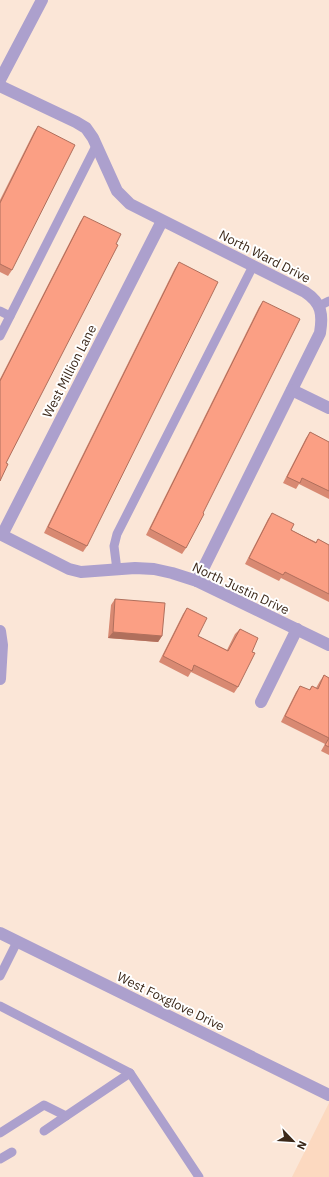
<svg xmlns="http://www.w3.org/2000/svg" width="329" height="1177" font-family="'IBM Plex Sans',sans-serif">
<rect width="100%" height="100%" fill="#fbe6d7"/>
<!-- built -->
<path fill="#fcd9c0" d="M 329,1103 L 329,1177 L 292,1177 Z"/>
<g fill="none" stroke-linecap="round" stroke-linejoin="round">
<!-- lane -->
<g stroke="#aca0cd" stroke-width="9">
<path d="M 319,306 L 329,301"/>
<path d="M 0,311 L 10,316"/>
<path d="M 0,336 L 96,146"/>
<path d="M 117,570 L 114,546 L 117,534 L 253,266"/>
<path d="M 0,976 L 17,942"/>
<path d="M 0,1006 L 130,1073 L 199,1177"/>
<path d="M 44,1131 L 66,1116"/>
<path d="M 0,1133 L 44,1105 L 66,1116 L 130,1073"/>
<path d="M 0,1159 L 12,1152"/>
</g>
<!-- street -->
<g stroke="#aca0cd" stroke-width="12">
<path d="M 0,80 L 42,0"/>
<path d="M 0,86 L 76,122 L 86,128 L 93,138 L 117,191 L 130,204 L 305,292 C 322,303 323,315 320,333 L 197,581"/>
<path d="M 162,221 L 2,535 L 69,569 L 81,572 L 135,568 L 154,569 L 172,573 L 197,581 L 329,645"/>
<path d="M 292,390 L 329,408"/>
<path d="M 0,631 L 2,645 L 0,679"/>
<path d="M 261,702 L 297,629"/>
<path d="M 0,933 L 329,1095"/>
</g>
</g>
<!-- wall -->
<g fill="#d88972">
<path d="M 38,126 L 12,270 L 8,276 L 0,272 L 0,200 L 34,132 Z"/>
<path d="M 84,216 L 116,244 L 6,463 L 0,481 L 0,379 L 80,222 Z"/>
<path d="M 179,262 L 87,546 L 83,552 L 44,533 L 175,268 Z"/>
<path d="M 263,301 L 186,548 L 182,554 L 146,535 L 259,307 Z"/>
<path d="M 310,432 L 329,442 L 329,499 L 299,484 L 296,489 L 283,483 L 306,438 Z"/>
<path d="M 272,513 L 291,530 L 316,542 L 318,539 L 329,545 L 329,602 L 281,578 L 279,581 L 245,564 L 268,519 Z"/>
<path d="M 115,599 L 162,636 L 158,642 L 108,638 L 111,605 Z"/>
<path d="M 187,608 L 198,636 L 227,650 L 235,634 L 240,629 L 252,652 L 238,687 L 234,693 L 191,672 L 188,677 L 159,662 L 183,614 Z"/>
<path d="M 324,675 L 329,678 L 329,755 L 321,751 L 325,744 L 281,722 L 296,692 L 300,686 L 309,690 L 312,686 L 316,688 L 320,681 Z"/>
</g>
<!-- shaded-wall -->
<path fill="#b06f5c" d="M 113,632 L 162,636 L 158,642 L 108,638 Z"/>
<!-- building -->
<g fill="#fb9f84" stroke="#b06f5c">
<path d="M 38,126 L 75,145 L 12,270 L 0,264 L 0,203 Z"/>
<path d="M 84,216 L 121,234 L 116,244 L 118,245 L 6,463 L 8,464 L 0,481 L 0,381 Z"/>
<path d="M 179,262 L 218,282 L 87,546 L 48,527 Z"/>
<path d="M 263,301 L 300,319 L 203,513 L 204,514 L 186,548 L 150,529 Z"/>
<path d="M 310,432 L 329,442 L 329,491 L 302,478 L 300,483 L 287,477 Z"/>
<path d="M 272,513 L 294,524 L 291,530 L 316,543 L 318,539 L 329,545 L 329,594 L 285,572 L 283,575 L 249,558 Z"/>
<path d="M 115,599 L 165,603 L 162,636 L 113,632 Z"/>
<path d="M 187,608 L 207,618 L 198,636 L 228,651 L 240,629 L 258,638 L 252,652 L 255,653 L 238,687 L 194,665 L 192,671 L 163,656 Z"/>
<path d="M 324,675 L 329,678 L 329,747 L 325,745 L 329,738 L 285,716 L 300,686 L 310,690 L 312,686 L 318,689 Z"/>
</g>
<g text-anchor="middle" stroke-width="4" stroke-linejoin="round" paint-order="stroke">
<!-- street labels -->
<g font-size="13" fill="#3b2819" stroke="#fff">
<text transform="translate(265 256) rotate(27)" y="5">North Ward Drive</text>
<text transform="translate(69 371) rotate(-63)" y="5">West Million Lane</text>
<text transform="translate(241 588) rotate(25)" y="5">North Justin Drive</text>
<text transform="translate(171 1001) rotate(26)" y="5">West Foxglove Drive</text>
</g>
</g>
<!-- north arrow -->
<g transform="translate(293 1141) rotate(115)" stroke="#ffffff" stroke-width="3" paint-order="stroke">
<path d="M0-3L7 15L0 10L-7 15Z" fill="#3b2819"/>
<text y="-6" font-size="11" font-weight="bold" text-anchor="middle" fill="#3b2819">N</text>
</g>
</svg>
